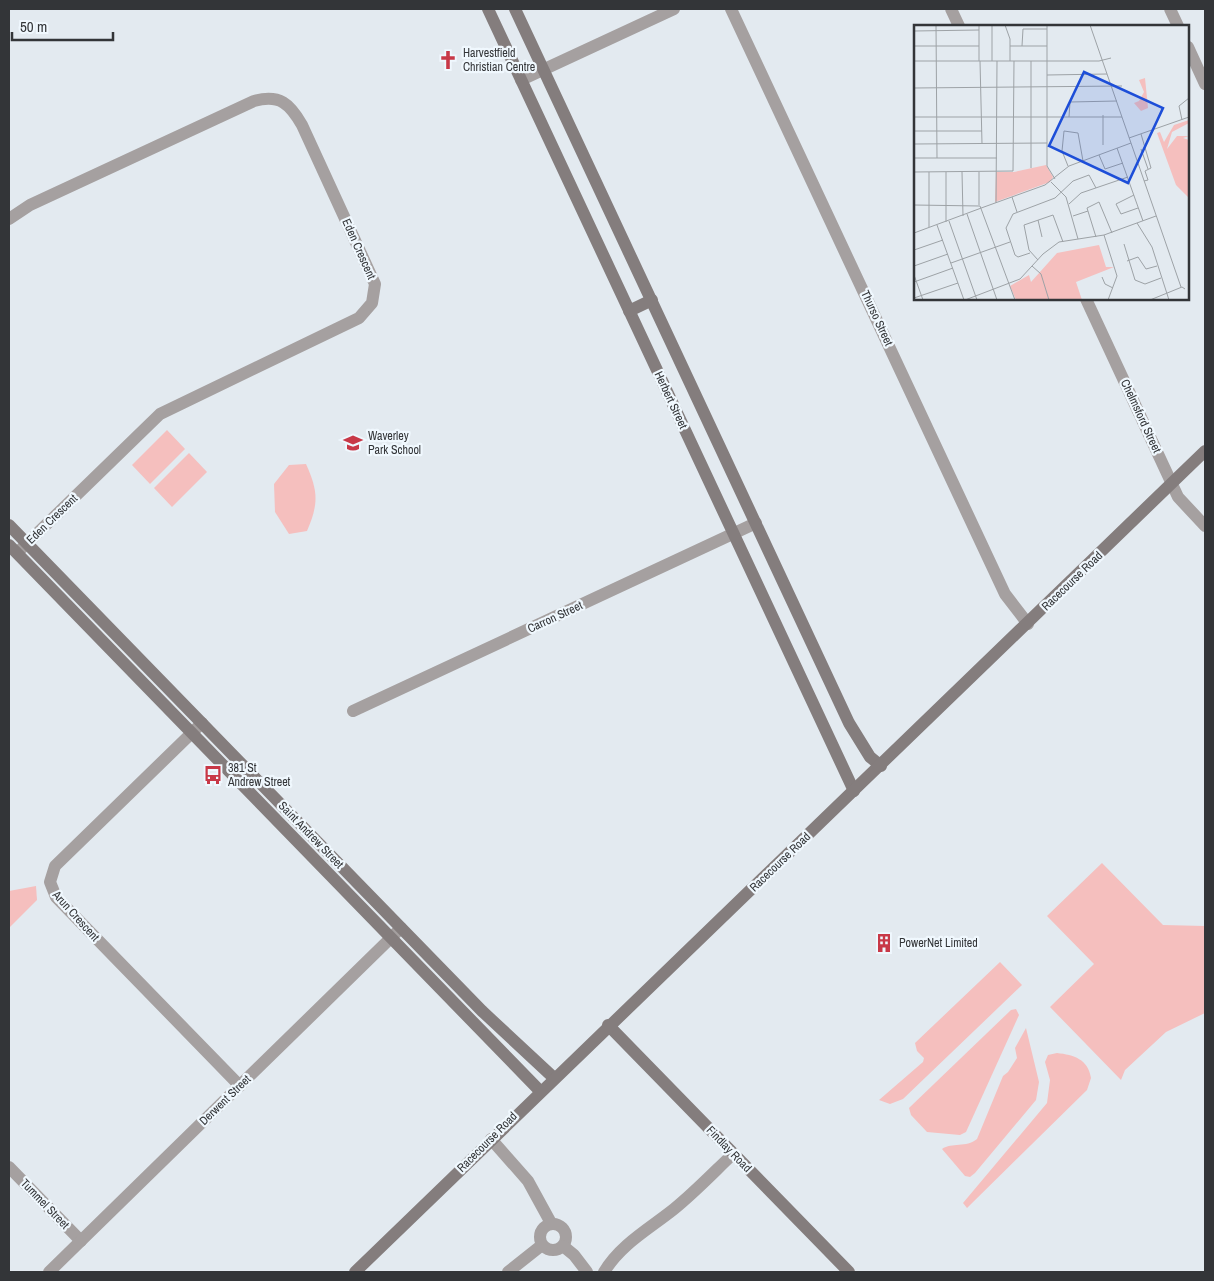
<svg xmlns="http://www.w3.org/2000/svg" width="1214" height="1281" font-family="'Archivo Narrow',sans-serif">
<rect width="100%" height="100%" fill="#e3eaf0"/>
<!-- green -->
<g fill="#f5bfbe">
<path d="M 167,430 L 185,449 L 150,484 L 132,465 Z"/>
<path d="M 189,453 L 207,472 L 172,507 L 154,488 Z"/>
<path d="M 306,464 C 318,491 319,503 307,531 L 289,534 L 275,512 L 274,484 L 289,465 Z"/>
<path d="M 1102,863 L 1163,925 L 1205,926 L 1205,1013 L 1166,1032 L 1125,1070 L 1121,1080 L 1050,1007 L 1094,964 L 1047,916 Z"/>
<path d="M 36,886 L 37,900 L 9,928 L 9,891 Z"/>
<path d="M 1000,962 L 1022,985 L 903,1099 L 890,1104 L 879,1100 L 923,1062 L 924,1058 L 917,1051 L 915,1043 Z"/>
<path d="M 1016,1009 L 1019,1015 L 966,1132 L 960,1135 L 927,1132 L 911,1115 L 909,1108 L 1011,1010 Z"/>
<path d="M 1026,1028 L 1039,1082 L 1036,1100 L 975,1173 L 970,1177 L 965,1176 L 942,1149 C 952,1142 966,1148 977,1139 L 1003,1076 L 1008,1072 L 1017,1058 L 1015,1048 Z"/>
<path d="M 1057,1053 C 1074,1055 1088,1059 1091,1078 L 1087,1090 L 967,1208 L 963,1203 L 1047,1103 L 1050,1080 L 1045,1062 L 1048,1055 Z"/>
</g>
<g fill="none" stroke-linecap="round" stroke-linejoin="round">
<!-- street -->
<g stroke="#a5a0a0" stroke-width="12">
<path d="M 731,9 L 1005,594 L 1028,624"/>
<path d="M 951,9 L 959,26"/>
<path d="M 1170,9 L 1178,26"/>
<path d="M 1188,47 L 1205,84"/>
<path d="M 521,80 L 674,9"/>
<path d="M 9,219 L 30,205 L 254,101 C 280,94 290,104 302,125 L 375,284 L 372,303 L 359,318 L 160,414 L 19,551"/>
<path d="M 1086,299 L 1178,497 L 1205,526"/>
<path d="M 353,711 L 756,523"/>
<path d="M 202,723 L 55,866 L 50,882 L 56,897 L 240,1086"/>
<path d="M 491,1139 L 528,1181 L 551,1223"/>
<path d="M 9,1167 L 81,1241"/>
<circle cx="553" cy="1237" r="13"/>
<path d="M 563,1246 L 574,1255 L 587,1272"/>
<path d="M 49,1272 L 401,928"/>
<path d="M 508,1272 L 542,1245"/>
<path d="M 604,1272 C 621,1244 649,1229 674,1209 C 695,1192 714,1172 733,1154"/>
</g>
<!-- secondary -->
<g stroke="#847d7d" stroke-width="12">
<path d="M 488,9 L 854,791"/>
<path d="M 515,9 L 849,723 L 870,757 L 881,766"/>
<path d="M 629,311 L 652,300"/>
<path d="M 9,525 L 482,1011 L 554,1078"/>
<path d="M 9,545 L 540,1091"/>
<path d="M 608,1025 L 849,1272"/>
<path d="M 355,1272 C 636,997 923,727 1205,451"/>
</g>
</g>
<!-- icons -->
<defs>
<g id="church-bare" transform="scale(1.5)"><path d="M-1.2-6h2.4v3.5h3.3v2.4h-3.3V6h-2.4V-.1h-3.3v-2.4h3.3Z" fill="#c83847" stroke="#f0f8fe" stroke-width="2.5" paint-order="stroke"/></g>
<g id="school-bare" transform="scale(1.5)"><path d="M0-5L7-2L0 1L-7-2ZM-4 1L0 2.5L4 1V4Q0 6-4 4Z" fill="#c83847" stroke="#f0f8fe" stroke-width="2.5" paint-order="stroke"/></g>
<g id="bus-bare" transform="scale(1.5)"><path d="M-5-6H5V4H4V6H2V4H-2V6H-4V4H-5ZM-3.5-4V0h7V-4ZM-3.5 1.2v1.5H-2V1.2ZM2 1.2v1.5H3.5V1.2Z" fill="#c83847" stroke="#f0f8fe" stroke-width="2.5" paint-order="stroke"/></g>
<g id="building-bare" transform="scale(1.5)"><path d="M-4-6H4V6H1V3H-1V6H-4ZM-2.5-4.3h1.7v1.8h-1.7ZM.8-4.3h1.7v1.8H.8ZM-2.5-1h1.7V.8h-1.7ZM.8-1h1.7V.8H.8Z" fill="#c83847" stroke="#f0f8fe" stroke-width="2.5" paint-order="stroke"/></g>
</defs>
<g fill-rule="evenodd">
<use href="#church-bare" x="448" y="60"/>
<use href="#school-bare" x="353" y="443"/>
<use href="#bus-bare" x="213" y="775"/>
<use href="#building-bare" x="884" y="943"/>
</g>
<g text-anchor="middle" stroke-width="4.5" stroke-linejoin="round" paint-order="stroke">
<!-- poi labels -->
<g font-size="12" fill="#333538" stroke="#f0f8fe" text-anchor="start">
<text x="463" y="57">Harvestfield<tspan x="463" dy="14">Christian Centre</tspan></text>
<text x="368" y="440">Waverley<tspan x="368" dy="14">Park School</tspan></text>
<text x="228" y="772">381 St<tspan x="228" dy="14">Andrew Street</tspan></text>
<text x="899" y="947">PowerNet Limited</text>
</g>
<!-- street labels -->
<g font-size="12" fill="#333538" stroke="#f0f8fe">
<text transform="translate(359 249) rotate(66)" y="4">Eden Crescent</text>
<text transform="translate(877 318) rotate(65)" y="4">Thurso Street</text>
<text transform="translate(671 400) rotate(65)" y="4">Herbert Street</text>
<text transform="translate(1141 416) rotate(65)" y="4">Chelmsford Street</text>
<text transform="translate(52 519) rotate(-44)" y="4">Eden Crescent</text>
<text transform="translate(1072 581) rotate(-44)" y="4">Racecourse Road</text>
<text transform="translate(555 617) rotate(-25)" y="4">Carron Street</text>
<text transform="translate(311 835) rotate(46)" y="4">Saint Andrew Street</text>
<text transform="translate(780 862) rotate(-44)" y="4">Racecourse Road</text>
<text transform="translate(76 916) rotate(48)" y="4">Arun Crescent</text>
<text transform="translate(225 1100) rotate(-44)" y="4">Derwent Street</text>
<text transform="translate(487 1142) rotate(-45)" y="4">Racecourse Road</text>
<text transform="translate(729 1149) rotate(46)" y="4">Findlay Road</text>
<text transform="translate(45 1204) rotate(46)" y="4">Tummel Street</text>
</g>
</g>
<!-- overview -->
<g transform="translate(914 25)">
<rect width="275" height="275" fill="#e3eaf0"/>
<path d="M 231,53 L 234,83 L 227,86 L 220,78 L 225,76 L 230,67 L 225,55 ZM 275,95 L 275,98 L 258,107 L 253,124 L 263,111 L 275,111 L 269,113 L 275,115 L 275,173 L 262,160 L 243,108 L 246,107 L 250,117 L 260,100 ZM 132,140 L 139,152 L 136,157 L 81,177 L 82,147 L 100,147 ZM 185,220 L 192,242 L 200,242 L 162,257 L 168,275 L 102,275 L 96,261 L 115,250 L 117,257 L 143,228 Z" fill="#f5bfbe"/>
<path fill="none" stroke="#9da2a6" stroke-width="1" d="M 22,0 L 23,133M 65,0 L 65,36M 78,0 L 78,36M 91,0 L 96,14 L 96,36M 133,0 L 133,141 L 141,154M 176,0 L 267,262M 0,6 L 65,5M 0,21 L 65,21M 96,21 L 133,21M 108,21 L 109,4 L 133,4M 0,36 L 185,36 L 197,33M 66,36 L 68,119M 117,36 L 117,143M 133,50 L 193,49M 0,63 L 208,61M 189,90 L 189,120M 0,92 L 208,92M 155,92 L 156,77 L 203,76M 268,95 L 265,81 L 275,73M 0,106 L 68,106M 227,109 L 237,143 L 231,146 L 234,155 L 230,156M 215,113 L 275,92M 0,119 L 133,118M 203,123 L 229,196M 227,124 L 234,144M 185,130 L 191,144 L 209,138M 0,133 L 83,133M 154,141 L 148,126 L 150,106 L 164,108 L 169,136M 0,147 L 99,146 L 100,36M 15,147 L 15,202M 32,147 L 32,197M 48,147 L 49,191M 137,157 L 152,172 L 164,214M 220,170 L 202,179 L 207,189 L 224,183M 98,172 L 103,187M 82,178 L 83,36M 155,179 L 167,168 L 214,152M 0,180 L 66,181 L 101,275M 65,180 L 65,147M 70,182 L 131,160 L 155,141 L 217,118M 53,189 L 83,275M 159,191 L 174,186M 124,195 L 128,212M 35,196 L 63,275M 223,198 L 238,222 L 255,275M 23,200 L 50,275M 0,208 L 70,182M 190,210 L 203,251 L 194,275M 182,212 L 173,183 L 185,177 L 198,208M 210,219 L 221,255 L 231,259 L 247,253M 0,225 L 29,215M 116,228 L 104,232 L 101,230 L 92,203 L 99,189 L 141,173 L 159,156 L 175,150 L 182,163M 124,235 L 115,225 L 110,200 L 139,190 L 149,217M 213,236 L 224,232 L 232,244 L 243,241M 37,238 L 96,217M 0,241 L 34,229M 118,241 L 127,249 L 135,275M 0,250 L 9,275M 188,252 L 191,259 L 199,263M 0,257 L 39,243M 0,273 L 44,258M 51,275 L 106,254 L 129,229 L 145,217 L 190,210 L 242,191M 236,275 L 268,262 L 271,264"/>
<path fill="#1d4ed8" fill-opacity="0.15" stroke="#1d4ed8" stroke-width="2.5" d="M 170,47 L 249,83 L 214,158 L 135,121 Z"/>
<rect width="275" height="275" fill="none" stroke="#333538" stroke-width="2.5"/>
</g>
<!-- border -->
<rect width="1214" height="1281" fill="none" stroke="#333538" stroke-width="20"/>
<!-- scale -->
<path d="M12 32v8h101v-8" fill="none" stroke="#333538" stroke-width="2.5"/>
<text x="20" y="32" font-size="15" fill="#333538" stroke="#f0f8fe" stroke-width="4" paint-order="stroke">50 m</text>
</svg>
